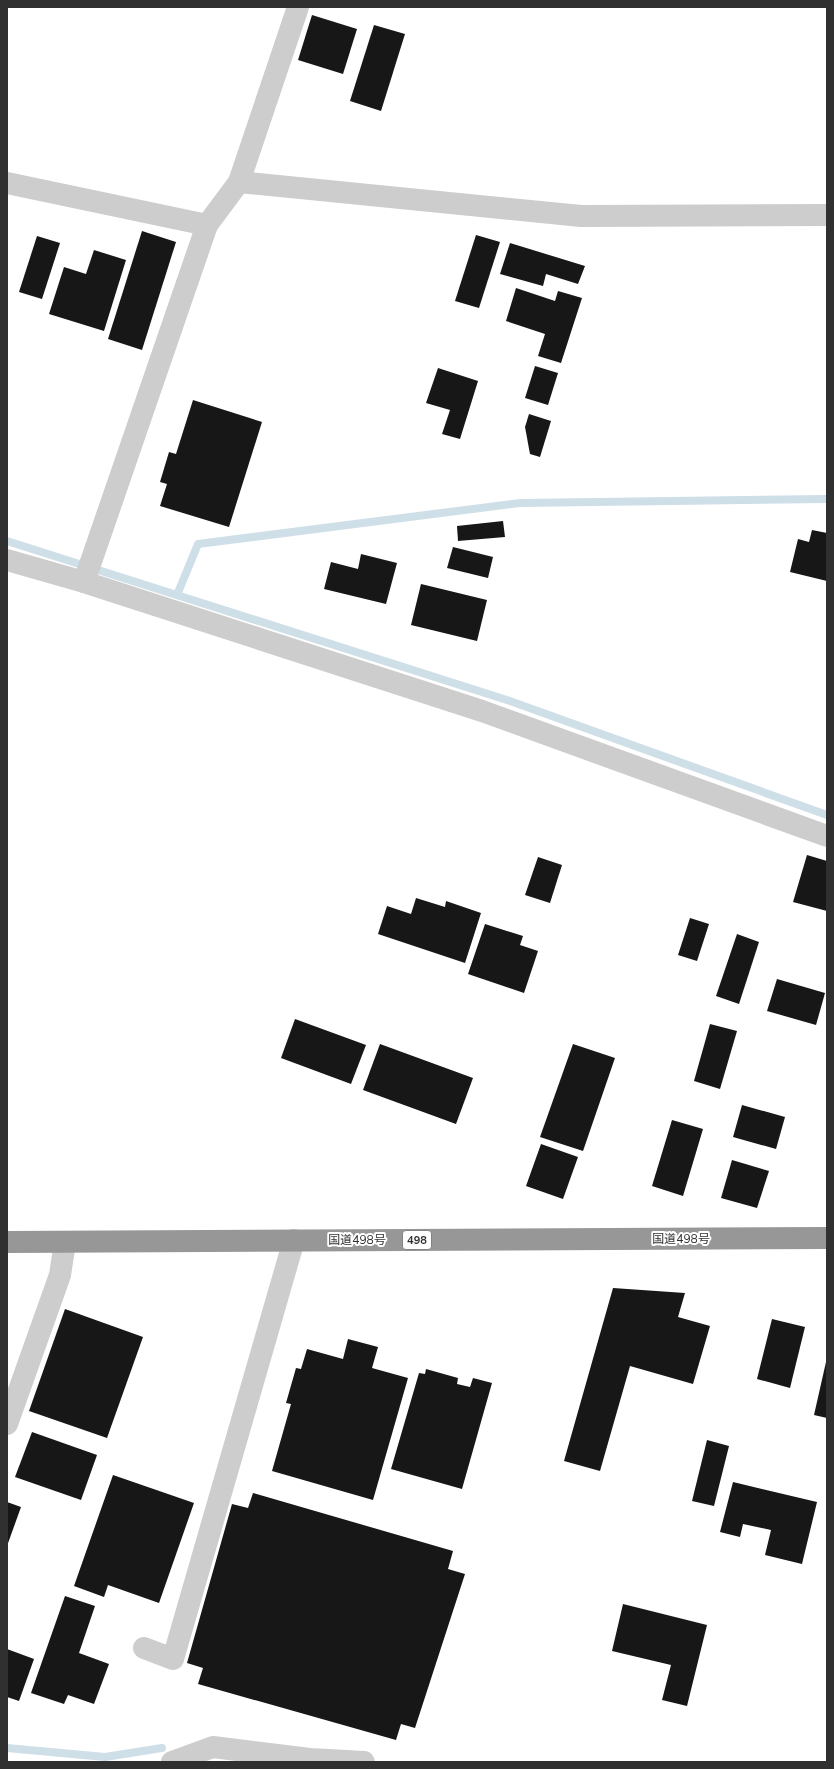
<svg xmlns="http://www.w3.org/2000/svg" width="834" height="1769" font-family="'Nunito Sans','Noto Sans JP',sans-serif">
<rect width="100%" height="100%" fill="#fff"/>
<g fill="none" stroke-linecap="round" stroke-linejoin="round">
<!-- stream -->
<g stroke="#cfdfe8" stroke-width="8">
<path d="M 7,541 L 507,700 L 827,815"/>
<path d="M 177,595 L 198,544 L 520,503 L 827,499"/>
<path d="M 7,1748 L 105,1757 L 162,1748"/>
</g>
</g>
<!-- building -->
<g fill="#171717">
<path d="M 312,15 L 357,29 L 343,74 L 298,60 Z"/>
<path d="M 374,25 L 405,34 L 381,111 L 350,101 Z"/>
<path d="M 142,231 L 176,242 L 142,350 L 108,339 Z"/>
<path d="M 476,235 L 500,242 L 479,308 L 455,301 Z"/>
<path d="M 37,236 L 60,243 L 42,299 L 19,292 Z"/>
<path d="M 510,243 L 585,266 L 578,284 L 546,274 L 543,286 L 500,274 Z"/>
<path d="M 94,250 L 126,260 L 104,331 L 49,314 L 64,267 L 86,274 Z"/>
<path d="M 516,288 L 555,301 L 558,291 L 582,298 L 561,363 L 538,356 L 545,334 L 506,321 Z"/>
<path d="M 535,366 L 558,373 L 548,405 L 525,398 Z"/>
<path d="M 438,368 L 478,381 L 460,439 L 442,434 L 450,410 L 426,403 Z"/>
<path d="M 193,400 L 262,422 L 229,527 L 160,506 L 167,484 L 160,482 L 169,452 L 176,454 Z"/>
<path d="M 529,414 L 551,421 L 540,457 L 530,454 L 525,427 Z"/>
<path d="M 503,521 L 505,537 L 458,541 L 457,526 Z"/>
<path d="M 812,530 L 827,533 L 827,581 L 790,572 L 798,539 L 809,542 Z"/>
<path d="M 453,547 L 493,557 L 488,578 L 447,568 Z"/>
<path d="M 361,554 L 397,563 L 386,604 L 324,589 L 331,562 L 358,569 Z"/>
<path d="M 421,584 L 487,600 L 477,641 L 411,625 Z"/>
<path d="M 807,855 L 827,861 L 827,911 L 793,902 Z"/>
<path d="M 538,857 L 562,865 L 550,903 L 525,895 Z"/>
<path d="M 416,898 L 445,907 L 446,901 L 481,913 L 465,963 L 378,934 L 387,906 L 411,914 Z"/>
<path d="M 690,918 L 709,924 L 697,961 L 678,955 Z"/>
<path d="M 485,924 L 523,936 L 520,945 L 538,951 L 524,993 L 468,974 Z"/>
<path d="M 737,934 L 759,942 L 739,1004 L 716,996 Z"/>
<path d="M 777,979 L 825,993 L 816,1025 L 767,1011 Z"/>
<path d="M 295,1019 L 366,1045 L 351,1084 L 281,1058 Z"/>
<path d="M 710,1024 L 737,1031 L 720,1089 L 694,1081 Z"/>
<path d="M 380,1044 L 473,1078 L 456,1124 L 363,1090 Z"/>
<path d="M 573,1044 L 615,1058 L 583,1151 L 540,1137 Z"/>
<path d="M 742,1105 L 785,1117 L 776,1149 L 733,1137 Z"/>
<path d="M 672,1120 L 703,1129 L 683,1196 L 652,1186 Z"/>
<path d="M 541,1144 L 578,1157 L 563,1199 L 526,1186 Z"/>
<path d="M 732,1160 L 769,1171 L 757,1208 L 721,1198 Z"/>
<path d="M 613,1288 L 685,1293 L 678,1317 L 710,1326 L 693,1384 L 630,1366 L 600,1471 L 564,1461 Z"/>
<path d="M 65,1309 L 143,1337 L 107,1438 L 29,1411 Z"/>
<path d="M 772,1319 L 805,1327 L 790,1388 L 757,1379 Z"/>
<path d="M 348,1339 L 378,1347 L 372,1368 L 408,1378 L 373,1500 L 272,1471 L 291,1404 L 286,1403 L 296,1368 L 301,1369 L 307,1349 L 343,1359 Z"/>
<path d="M 826,1362 L 827,1363 L 827,1418 L 814,1415 Z"/>
<path d="M 426,1369 L 458,1378 L 457,1384 L 470,1387 L 473,1378 L 492,1383 L 462,1489 L 391,1469 L 419,1373 L 425,1374 Z"/>
<path d="M 32,1432 L 97,1455 L 81,1500 L 15,1477 Z"/>
<path d="M 707,1440 L 729,1446 L 714,1506 L 692,1501 Z"/>
<path d="M 113,1475 L 194,1503 L 159,1603 L 108,1585 L 104,1597 L 74,1586 Z"/>
<path d="M 733,1482 L 817,1502 L 802,1564 L 765,1555 L 771,1530 L 743,1524 L 740,1537 L 720,1532 Z"/>
<path d="M 253,1493 L 453,1551 L 448,1569 L 465,1574 L 415,1728 L 401,1724 L 396,1740 L 198,1684 L 203,1668 L 187,1663 L 232,1504 L 248,1508 Z"/>
<path d="M 7,1502 L 21,1507 L 7,1546 Z"/>
<path d="M 65,1596 L 95,1606 L 79,1653 L 109,1664 L 94,1704 L 68,1695 L 64,1704 L 31,1693 Z"/>
<path d="M 623,1604 L 707,1625 L 687,1706 L 662,1700 L 671,1665 L 612,1651 Z"/>
<path d="M 7,1649 L 34,1659 L 19,1701 L 7,1697 Z"/>
</g>
<g fill="none" stroke-linecap="round" stroke-linejoin="round">
<!-- minor -->
<g stroke="#cdcdcd" stroke-width="22">
<path d="M 239,182 L 581,216 L 827,215"/>
<path d="M 7,183 L 207,225"/>
<path d="M 7,560 L 84,582 L 482,711 L 827,836"/>
<path d="M 84,582 L 207,225 L 239,182 L 298,7"/>
<path d="M 7,1424 L 60,1275 L 65,1242"/>
<path d="M 144,1648 L 173,1659 L 294,1240"/>
<path d="M 172,1762 L 213,1747 L 310,1759 L 364,1762"/>
</g>
<!-- highway -->
<path stroke="#979797" stroke-width="22" d="M 7,1242 L 827,1238"/>
</g>
<g text-anchor="middle" stroke-width="4" stroke-linejoin="round" paint-order="stroke">
<!-- shield labels -->
<rect fill="#fff" stroke="#6e6e6e" stroke-width="1" x="403" y="1231" width="28" height="18" rx="3"/>
<g font-size="11" font-weight="bold" fill="#303030">
<text x="417" y="1244">498</text>
</g>
<!-- street labels -->
<g font-size="12" fill="#303030" stroke="#fff">
<text x="681" y="1243">国道498号</text>
<text x="357" y="1244">国道498号</text>
</g>
</g>
<!-- border -->
<rect width="834" height="1769" fill="none" stroke="#303030" stroke-width="16"/>
</svg>
